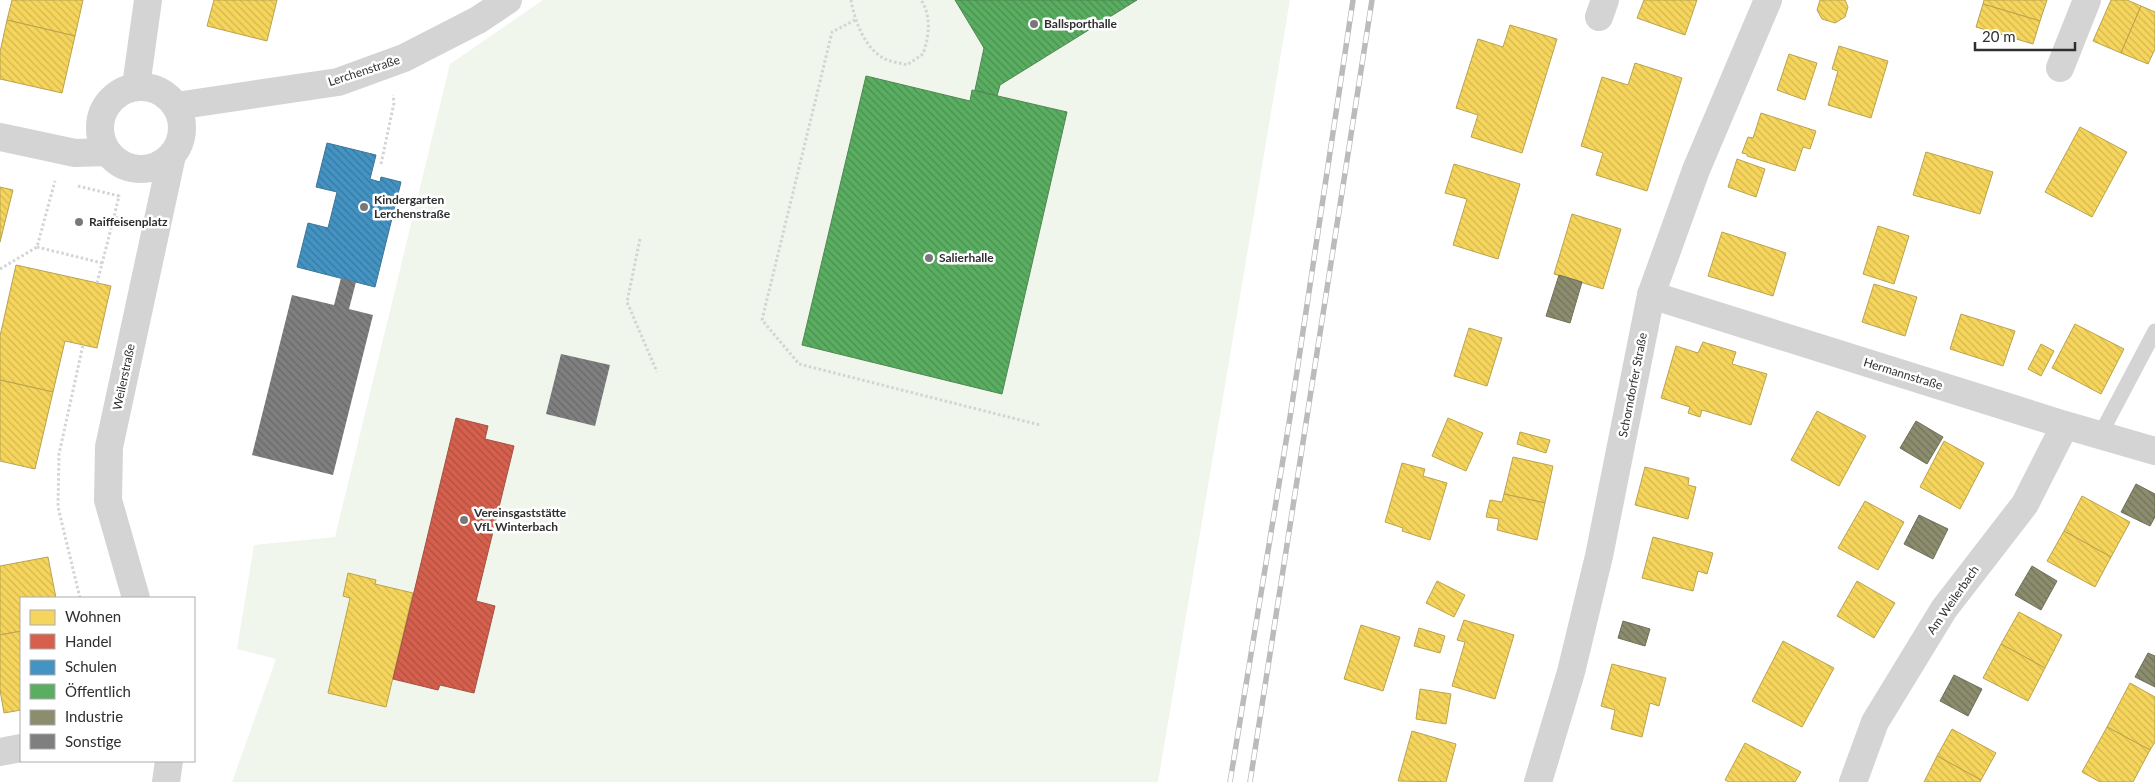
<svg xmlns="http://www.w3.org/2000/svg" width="2155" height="782" font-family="Lato,sans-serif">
<defs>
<pattern id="homes-back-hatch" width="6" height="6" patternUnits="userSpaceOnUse" patternTransform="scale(1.25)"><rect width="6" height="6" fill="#f6d55c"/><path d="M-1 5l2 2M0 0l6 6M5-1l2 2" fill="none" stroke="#d3b750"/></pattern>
<pattern id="shops-back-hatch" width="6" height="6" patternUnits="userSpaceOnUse" patternTransform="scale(1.25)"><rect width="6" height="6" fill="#d6604d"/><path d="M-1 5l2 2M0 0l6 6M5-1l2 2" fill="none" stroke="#ae5040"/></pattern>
<pattern id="schools-back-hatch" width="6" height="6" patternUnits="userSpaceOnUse" patternTransform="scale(1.25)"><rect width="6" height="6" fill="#4393c3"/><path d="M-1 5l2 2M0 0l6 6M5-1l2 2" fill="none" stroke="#38789f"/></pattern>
<pattern id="public-back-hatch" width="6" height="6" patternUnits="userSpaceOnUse" patternTransform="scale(1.25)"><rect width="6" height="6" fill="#5aae61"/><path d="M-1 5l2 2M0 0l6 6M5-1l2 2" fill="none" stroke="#4b8e50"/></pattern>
<pattern id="industry-back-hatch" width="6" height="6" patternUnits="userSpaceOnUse" patternTransform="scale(1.25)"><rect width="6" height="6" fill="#8c8c6e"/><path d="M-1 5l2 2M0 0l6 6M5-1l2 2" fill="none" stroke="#73735b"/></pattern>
<pattern id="building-back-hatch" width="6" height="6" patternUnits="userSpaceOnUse" patternTransform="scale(1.25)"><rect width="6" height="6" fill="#7f7f7f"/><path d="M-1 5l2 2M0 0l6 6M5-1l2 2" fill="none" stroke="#686868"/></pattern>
</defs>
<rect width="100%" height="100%" fill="#fff"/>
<!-- green -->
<path fill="#f0f6eb" d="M 543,0 L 1290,0 L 1158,782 L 232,782 L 276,659 L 237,649 L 254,545 L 335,537 L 450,64 Z"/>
<!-- homes -->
<g fill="url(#homes-back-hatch)" stroke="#baa34e">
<path d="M 12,0 L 83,0 L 75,36 L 7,20 Z"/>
<path d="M 214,0 L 277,0 L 267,41 L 207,26 Z"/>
<path d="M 1644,0 L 1697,0 L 1685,35 L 1637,18 Z"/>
<path d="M 1820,0 L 1845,0 L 1848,7 L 1845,17 L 1835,23 L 1822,19 L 1817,10 Z"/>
<path d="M 1984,0 L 2047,0 L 2040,21 L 1983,4 Z"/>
<path d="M 2111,0 L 2127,0 L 2141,6 L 2121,53 L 2093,41 Z"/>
<path d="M 1983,4 L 2040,21 L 2033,44 L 1976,27 Z"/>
<path d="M 2141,6 L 2155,12 L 2155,49 L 2148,64 L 2121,53 Z"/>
<path d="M 7,20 L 75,36 L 62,93 L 0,79 L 0,52 Z"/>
<path d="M 1510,25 L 1557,39 L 1522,153 L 1471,137 L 1478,115 L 1456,108 L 1478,39 L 1503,47 Z"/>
<path d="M 1839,46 L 1888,61 L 1871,118 L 1828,105 L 1838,71 L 1832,69 Z"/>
<path d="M 1789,54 L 1817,63 L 1805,100 L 1777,90 Z"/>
<path d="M 1635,63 L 1682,78 L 1647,191 L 1596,175 L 1603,153 L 1581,146 L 1602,77 L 1628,85 Z"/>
<path d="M 1761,113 L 1816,131 L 1810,149 L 1803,147 L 1795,171 L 1747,156 L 1747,154 L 1742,153 L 1748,137 L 1753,138 Z"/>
<path d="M 2080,127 L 2127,152 L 2092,217 L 2045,192 Z"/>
<path d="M 1926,152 L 1993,172 L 1980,214 L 1913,195 Z"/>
<path d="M 1737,159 L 1765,169 L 1756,197 L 1728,187 Z"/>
<path d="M 1454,164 L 1520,184 L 1498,259 L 1453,245 L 1467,199 L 1445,193 Z"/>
<path d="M 0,187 L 13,190 L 0,242 Z"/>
<path d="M 1572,214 L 1621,229 L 1603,289 L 1554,274 Z"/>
<path d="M 1878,226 L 1909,236 L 1894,284 L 1863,274 Z"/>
<path d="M 1722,232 L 1786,253 L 1773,296 L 1708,276 Z"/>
<path d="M 16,265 L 111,286 L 97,348 L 65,341 L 53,392 L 0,380 L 0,336 Z"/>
<path d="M 1874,284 L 1917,297 L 1905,336 L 1862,322 Z"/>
<path d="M 1961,314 L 2015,331 L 2003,366 L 1950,349 Z"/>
<path d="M 2075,324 L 2124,349 L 2101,394 L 2052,368 Z"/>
<path d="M 1469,328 L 1502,338 L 1487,386 L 1454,376 Z"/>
<path d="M 1703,342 L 1736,352 L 1732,364 L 1767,374 L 1751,425 L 1702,410 L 1700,417 L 1688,413 L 1690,407 L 1661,398 L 1676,346 L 1698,353 Z"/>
<path d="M 2041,344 L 2054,351 L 2041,376 L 2028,369 Z"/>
<path d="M 0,380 L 53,392 L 35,469 L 0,461 Z"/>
<path d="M 1817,411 L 1866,436 L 1839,486 L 1791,460 Z"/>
<path d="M 1448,418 L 1483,433 L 1466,471 L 1432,456 Z"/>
<path d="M 1520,432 L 1550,440 L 1546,453 L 1517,444 Z"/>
<path d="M 1944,441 L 1984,463 L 1960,509 L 1920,487 Z"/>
<path d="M 1513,457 L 1553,466 L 1545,503 L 1504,494 Z"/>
<path d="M 1402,463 L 1425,469 L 1423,476 L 1447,483 L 1430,540 L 1402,531 L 1403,528 L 1385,522 Z"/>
<path d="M 1645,467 L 1689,478 L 1688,485 L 1696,487 L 1688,519 L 1635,505 Z"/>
<path d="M 1504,494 L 1545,503 L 1537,540 L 1497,530 L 1499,519 L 1486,517 L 1490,500 L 1502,502 Z"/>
<path d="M 2082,496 L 2130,522 L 2111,557 L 2064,531 Z"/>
<path d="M 1865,501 L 1904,522 L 1878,570 L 1838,548 Z"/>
<path d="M 2064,531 L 2111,557 L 2095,587 L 2047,561 Z"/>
<path d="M 1653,537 L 1713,553 L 1707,574 L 1698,571 L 1693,591 L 1642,578 Z"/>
<path d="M 48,557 L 56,598 L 21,598 L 21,631 L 0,635 L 0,566 Z"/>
<path d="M 348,573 L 376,580 L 375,584 L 413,593 L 386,707 L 328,693 L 350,598 L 343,596 Z"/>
<path d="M 1437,581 L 1465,595 L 1454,617 L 1426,603 Z"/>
<path d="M 1857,581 L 1895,603 L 1874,638 L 1837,616 Z"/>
<path d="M 2019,612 L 2062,635 L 2045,668 L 2001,644 Z"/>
<path d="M 1464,620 L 1514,635 L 1495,699 L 1452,686 L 1465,642 L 1457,640 Z"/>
<path d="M 1361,625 L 1400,637 L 1383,691 L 1344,679 Z"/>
<path d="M 1419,628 L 1445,636 L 1440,653 L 1414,646 Z"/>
<path d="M 21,631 L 21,710 L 4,713 L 0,690 L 0,635 Z"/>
<path d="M 1783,641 L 1834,668 L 1802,727 L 1752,701 Z"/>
<path d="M 2001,644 L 2045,668 L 2028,701 L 1983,678 Z"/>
<path d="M 1612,664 L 1666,678 L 1659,706 L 1650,703 L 1642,737 L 1611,729 L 1615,710 L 1601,706 Z"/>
<path d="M 2130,683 L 2155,697 L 2155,742 L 2150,750 L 2107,727 Z"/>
<path d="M 1420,689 L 1451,694 L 1446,724 L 1416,719 Z"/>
<path d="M 2107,727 L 2150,750 L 2133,782 L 2100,782 L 2082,772 Z"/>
<path d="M 1952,729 L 1996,753 L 1981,780 L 1937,756 Z"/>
<path d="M 1412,731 L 1456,744 L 1446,782 L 1398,781 Z"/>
<path d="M 1745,743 L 1801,772 L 1795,782 L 1729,782 L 1725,780 Z"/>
<path d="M 1937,756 L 1981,780 L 1980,782 L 1924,782 Z"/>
</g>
<!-- shops -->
<path fill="url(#shops-back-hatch)" stroke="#a45144" d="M 456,418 L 488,426 L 485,439 L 514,446 L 476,601 L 495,606 L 474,693 L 440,685 L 438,690 L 393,679 Z"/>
<!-- schools -->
<path fill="url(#schools-back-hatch)" stroke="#3d7597" d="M 327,143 L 376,155 L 370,179 L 380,182 L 381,177 L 401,182 L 375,287 L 297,267 L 308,223 L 328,228 L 337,192 L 316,187 Z"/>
<!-- public -->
<g fill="url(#public-back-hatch)" stroke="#4d8852">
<path d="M 955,0 L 1137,0 L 1000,85 L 997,96 L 975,90 L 984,48 Z"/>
<path d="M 866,76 L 970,101 L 972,90 L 1067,112 L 1002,394 L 802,345 Z"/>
</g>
<!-- industry -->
<g fill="url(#industry-back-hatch)" stroke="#70705b">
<path d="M 1559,275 L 1582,282 L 1570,323 L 1546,316 Z"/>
<path d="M 1916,421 L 1943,437 L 1927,464 L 1900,448 Z"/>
<path d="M 2136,484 L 2155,494 L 2155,517 L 2150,526 L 2121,512 Z"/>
<path d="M 1919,515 L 1948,529 L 1933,559 L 1904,544 Z"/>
<path d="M 2032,566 L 2057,581 L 2041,610 L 2015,595 Z"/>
<path d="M 1623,621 L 1650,629 L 1645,646 L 1618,638 Z"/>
<path d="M 2148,653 L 2155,656 L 2155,687 L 2135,677 Z"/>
<path d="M 1954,675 L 1982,689 L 1968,716 L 1940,701 Z"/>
</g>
<!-- building -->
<g fill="url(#building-back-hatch)">
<path d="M 341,278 L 356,282 L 349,309 L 373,315 L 333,475 L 252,455 L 292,295 L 334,305 Z"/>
<path d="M 561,354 L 610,365 L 595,426 L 546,414 Z"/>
</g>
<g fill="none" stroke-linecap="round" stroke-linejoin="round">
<!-- path -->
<g stroke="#d4d4d4" stroke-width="3" stroke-dasharray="2.5 2.5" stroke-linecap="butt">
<path d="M 851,0 C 855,22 865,50 887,60 C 893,62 900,63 907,65 L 923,54 C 929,36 932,17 921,0"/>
<path d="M 855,20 L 832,32 L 762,320 L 799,364 L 1040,425"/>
<path d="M 381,164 L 394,103 L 393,95"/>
<path d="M 78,186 L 119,196 L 114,217"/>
<path d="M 640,239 L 627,302 L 657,372"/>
<path d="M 37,247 L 102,263"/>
<path d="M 0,269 L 37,247 L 55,181"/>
<path d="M 97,283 L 114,217 L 127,220"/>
<path d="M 80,598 L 58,507 L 59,454 L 83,345"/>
</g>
<!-- service -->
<path stroke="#d4d4d4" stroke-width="15" d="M 2100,435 L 2155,331"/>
<!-- minor -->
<g stroke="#d4d4d4" stroke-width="28">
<path d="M 1599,17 L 1605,0"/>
<path d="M 2060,68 L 2087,0"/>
<path d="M 136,86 L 148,0"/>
<circle cx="141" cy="128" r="41"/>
<path d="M 176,106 L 338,82 L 404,58 L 478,20 L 508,0"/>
<path d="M 0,137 L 75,153 L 107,152"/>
<path d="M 1651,295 L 2065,425 L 2155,451"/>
<path d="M 136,598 L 108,500 L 109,447 L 172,155"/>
<path d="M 0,752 L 21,748"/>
<path d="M 166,782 L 169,761"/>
<path d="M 1853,782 L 1875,722 L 1944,609 L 2025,504 L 2065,425"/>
</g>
<!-- tertiary -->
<path stroke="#d4d4d4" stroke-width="28" d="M 1538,782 L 1571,672 L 1599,556 L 1651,295 L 1696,170 L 1768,0"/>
<!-- rail casing -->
<g stroke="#bbb" stroke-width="5.5">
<g id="rail">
<path d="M 1230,782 L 1291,411 L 1353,0"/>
<path d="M 1250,782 L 1372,0"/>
</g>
</g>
<!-- rail -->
<use href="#rail" stroke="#fff" stroke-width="4" stroke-dasharray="11" stroke-linecap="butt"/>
</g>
<!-- markers -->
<g fill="#787878" stroke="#fff" stroke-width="2">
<circle cx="1034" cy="24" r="5"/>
<circle cx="364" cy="207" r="5"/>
<circle cx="79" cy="222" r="5"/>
<circle cx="929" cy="258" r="5"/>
<circle cx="464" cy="520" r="5"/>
</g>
<g text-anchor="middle" stroke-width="5" stroke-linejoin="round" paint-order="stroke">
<!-- poi labels -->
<g font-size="12" font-weight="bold" fill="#2f2f2f" stroke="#fff" text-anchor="start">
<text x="1044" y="28">Ballsporthalle</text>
<text x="374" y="204">Kindergarten<tspan x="374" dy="14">Lerchenstraße</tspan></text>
<text x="89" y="226">Raiffeisenplatz</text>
<text x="939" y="262">Salierhalle</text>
<text x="474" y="517">Vereinsgaststätte<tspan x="474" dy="14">VfL Winterbach</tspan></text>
</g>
<!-- street labels -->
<g font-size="12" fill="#2f2f2f" stroke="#fff">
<text transform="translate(364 71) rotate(-18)" y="4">Lerchenstraße</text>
<text transform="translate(1903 374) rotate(17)" y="4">Hermannstraße</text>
<text transform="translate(124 377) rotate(-78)" y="4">Weilerstraße</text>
<text transform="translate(1633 385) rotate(-79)" y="4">Schorndorfer Straße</text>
<text transform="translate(1953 600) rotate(-55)" y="4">Am Weilerbach</text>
</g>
</g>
<!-- legend -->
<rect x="20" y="597" width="175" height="165" fill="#ffffff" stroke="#acacac"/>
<rect x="30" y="610" width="25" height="15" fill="#f6d55c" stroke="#acacac"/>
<text x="65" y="622" font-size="15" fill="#2f2f2f">Wohnen</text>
<rect x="30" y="634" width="25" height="15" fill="#d6604d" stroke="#acacac"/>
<text x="65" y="647" font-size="15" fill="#2f2f2f">Handel</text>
<rect x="30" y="660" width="25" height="15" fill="#4393c3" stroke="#acacac"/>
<text x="65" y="672" font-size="15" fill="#2f2f2f">Schulen</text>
<rect x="30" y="684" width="25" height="15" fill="#5aae61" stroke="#acacac"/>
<text x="65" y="697" font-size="15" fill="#2f2f2f">Öffentlich</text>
<rect x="30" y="710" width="25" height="15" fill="#8c8c6e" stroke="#acacac"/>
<text x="65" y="722" font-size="15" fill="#2f2f2f">Industrie</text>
<rect x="30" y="734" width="25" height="15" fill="#7f7f7f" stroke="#acacac"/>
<text x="65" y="747" font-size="15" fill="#2f2f2f">Sonstige</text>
<!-- scale -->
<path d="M1975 42v8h100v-8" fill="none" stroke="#2f2f2f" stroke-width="2.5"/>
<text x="1982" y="42" font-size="15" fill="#2f2f2f" stroke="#ffffff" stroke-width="4" paint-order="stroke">20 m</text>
</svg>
